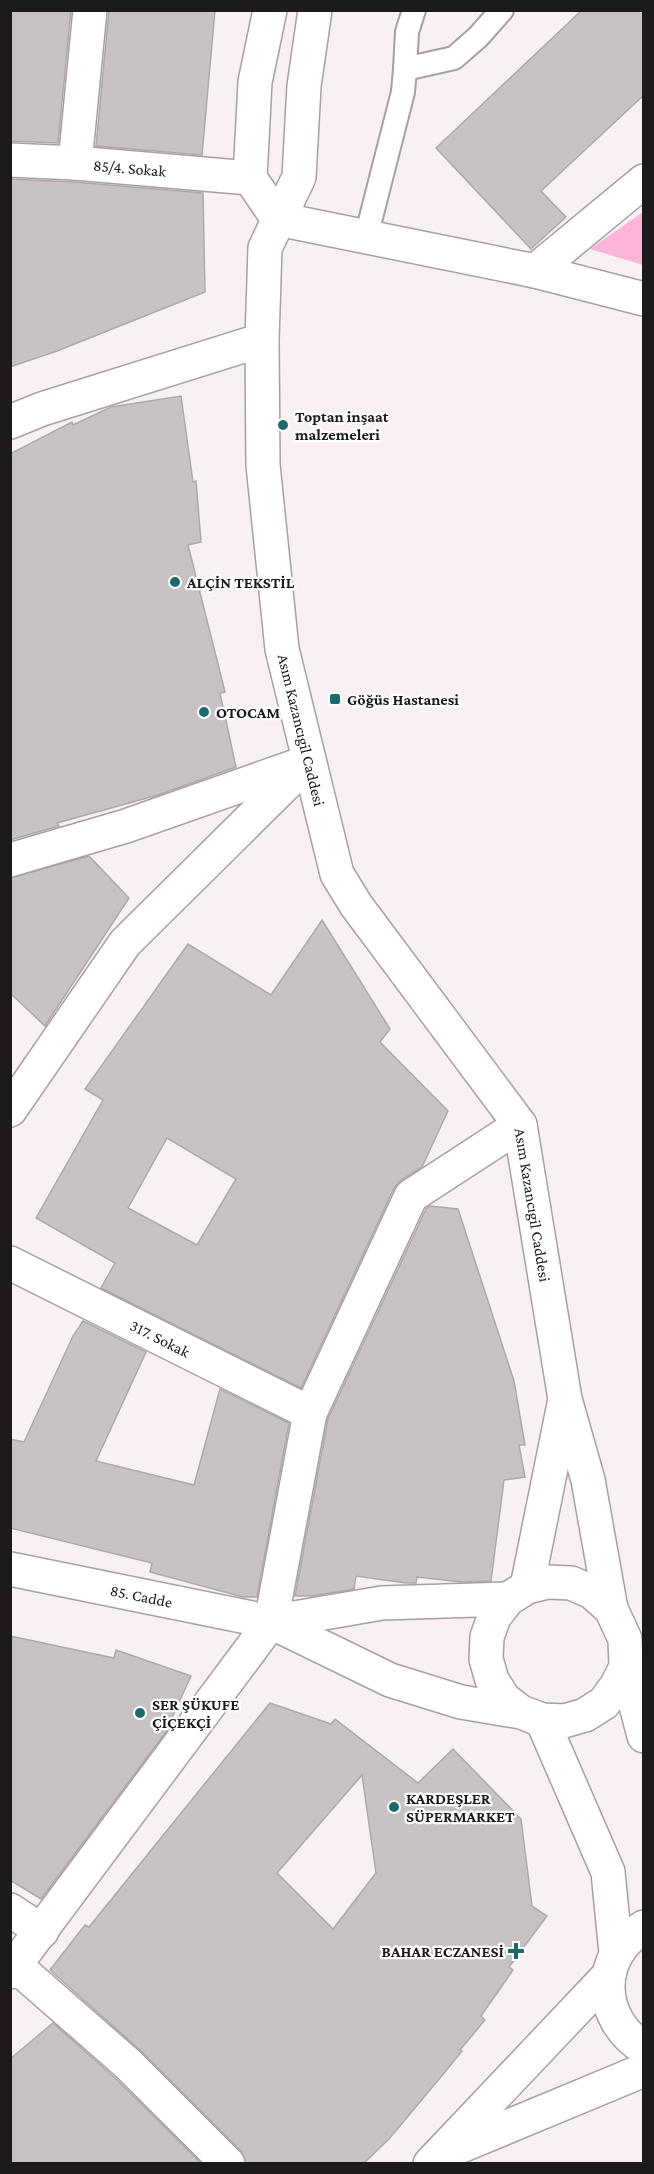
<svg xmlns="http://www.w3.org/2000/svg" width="654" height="2174" font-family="'Crimson Pro',serif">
<rect width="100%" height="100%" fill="#f8f0f4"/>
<!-- green -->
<path fill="#fcb5d9" d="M 643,212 L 643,265 L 590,249 Z"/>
<!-- building -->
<g fill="#c9c2c5" stroke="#afa8ab" stroke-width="1.5" fill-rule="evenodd">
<path d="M 10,10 L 71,10 L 58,143 L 10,141 Z"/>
<path d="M 109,10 L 215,10 L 202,155 L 96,146 Z"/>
<path d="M 582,10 L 644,10 L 644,95 L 541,191 L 566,217 L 531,249 L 436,148 Z"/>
<path d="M 10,179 L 74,182 L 203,193 L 205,292 L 57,351 L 10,367 Z"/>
<path d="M 181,396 L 193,482 L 196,481 L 201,542 L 188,545 L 225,692 L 220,693 L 236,767 L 158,795 L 57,823 L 59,826 L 10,840 L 10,454 L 72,422 L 73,425 L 111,407 Z"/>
<path d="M 89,856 L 129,898 L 45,1026 L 10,993 L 10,878 Z"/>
<path d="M 322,920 L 390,1029 L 380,1042 L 448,1111 L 422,1167 L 401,1180 L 394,1188 L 301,1388 L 101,1288 L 115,1263 L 36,1218 L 103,1100 L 85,1089 L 188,944 L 271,995 ZM 167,1138 L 236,1179 L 197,1245 L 128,1208 Z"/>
<path d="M 430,1206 L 458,1209 L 514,1381 L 525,1445 L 519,1445 L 525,1477 L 504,1480 L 491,1581 L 461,1582 L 417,1577 L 416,1583 L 406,1583 L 356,1576 L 354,1589 L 312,1596 L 295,1596 L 328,1419 L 426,1209 Z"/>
<path d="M 83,1321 L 146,1352 L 96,1461 L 194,1485 L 220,1389 L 289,1423 L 257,1597 L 243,1597 L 150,1572 L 152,1563 L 10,1528 L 10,1439 L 24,1442 L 73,1336 Z"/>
<path d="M 10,1636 L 114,1658 L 116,1650 L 191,1676 L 170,1722 L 172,1724 L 41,1899 L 10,1880 Z"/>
<path d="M 270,1703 L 331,1724 L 335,1719 L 418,1783 L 453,1749 L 521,1819 L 532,1906 L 547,1916 L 509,1967 L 513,1970 L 481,2016 L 485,2020 L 460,2050 L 462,2051 L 445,2072 L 389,2139 L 364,2163 L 246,2163 L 241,2151 L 141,2051 L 50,1970 L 85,1925 L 89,1927 ZM 362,1775 L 376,1873 L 333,1929 L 277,1873 Z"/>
<path d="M 53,2023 L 115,2078 L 201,2163 L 10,2163 L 10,2059 Z"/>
</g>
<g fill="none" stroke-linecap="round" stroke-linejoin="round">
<!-- lane casing -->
<g stroke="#a79fa3" stroke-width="26">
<g id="lane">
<path d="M 414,10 L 407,32 L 405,69 L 454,58 L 478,37 L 502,10"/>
<path d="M 366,237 L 403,92 L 405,69"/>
</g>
</g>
<!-- street casing -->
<g stroke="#a79fa3" stroke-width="36">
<g id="street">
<path id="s1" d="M 10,160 L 75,163 L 250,178"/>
<path d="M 75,163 L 90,10"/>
<path d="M 278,219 L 535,271 L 644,299"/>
<path d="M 535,271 L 644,181"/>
<path d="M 10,422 L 42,409 L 262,340"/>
<path d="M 10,860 L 126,826 L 299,765"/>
<path d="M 10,1110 L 125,943 L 309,761"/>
<path id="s2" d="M 10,1263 L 310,1413"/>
<path d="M 10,1910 L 42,1931"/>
<path d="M 16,1966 L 128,2064 L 228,2164"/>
<path d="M 10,1972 L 271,1622 L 310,1413 L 411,1196 L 520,1125"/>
</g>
</g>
<!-- secondary casing -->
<g stroke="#a79fa3" stroke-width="36">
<g id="secondary">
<path d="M 270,10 L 255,82 L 250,178 L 278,219"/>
<path id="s3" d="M 315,10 L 304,86 L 299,177 L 265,248 L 262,340 L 263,465 L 282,649 L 337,874 L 356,905 L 520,1125 L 565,1399 L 588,1480 L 611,1609"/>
<path id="s4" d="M 10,1569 L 271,1622 L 390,1680 L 461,1702 L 521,1712 L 542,1720 L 564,1721 L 585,1715 L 604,1703 L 617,1685 L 626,1667 L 625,1639 L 611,1609 L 592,1592 L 571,1583 L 548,1582 L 527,1587 L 508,1599 L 494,1617 L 487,1637 L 486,1659 L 492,1680 L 504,1699 L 521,1712"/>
<path d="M 527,1587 L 564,1404"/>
<path d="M 271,1622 L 382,1603 L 508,1599"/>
<path d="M 626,1667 L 644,1736"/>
<path d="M 542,1720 L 608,1872 L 616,1953"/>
<path d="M 644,1927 C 595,1956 597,2019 644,2048"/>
<path d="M 449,2151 L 644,2070"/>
<path d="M 430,2164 L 609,1975"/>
</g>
</g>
<!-- lane -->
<use href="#lane" stroke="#fff" stroke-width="22"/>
<!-- street -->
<use href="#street" stroke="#fff" stroke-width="33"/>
<!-- secondary -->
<use href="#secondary" stroke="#fff" stroke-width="33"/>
</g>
<!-- markers -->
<g fill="#1c696b" stroke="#fff" stroke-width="2">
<circle cx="283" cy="425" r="6"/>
<circle cx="175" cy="582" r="6"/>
<rect x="329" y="693" width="12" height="12" rx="3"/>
<circle cx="204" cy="712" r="6"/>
<circle cx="140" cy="1713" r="6"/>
<circle cx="394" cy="1807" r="6"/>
<path d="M513 1942h6v6h6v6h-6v6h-6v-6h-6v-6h6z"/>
</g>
<g text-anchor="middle" stroke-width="4.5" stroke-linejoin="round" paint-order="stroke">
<!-- street labels -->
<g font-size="16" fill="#1d1a1b" stroke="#fff">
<text dy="6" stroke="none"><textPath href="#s1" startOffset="120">85/4. Sokak</textPath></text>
<text dy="6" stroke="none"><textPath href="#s3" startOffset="732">Asım Kazancıgil Caddesi</textPath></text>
<text dy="6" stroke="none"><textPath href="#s3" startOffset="1272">Asım Kazancıgil Caddesi</textPath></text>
<text dy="6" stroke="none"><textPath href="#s2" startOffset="168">317. Sokak</textPath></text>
<text dy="6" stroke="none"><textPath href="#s4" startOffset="134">85. Cadde</textPath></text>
</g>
<!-- poi labels -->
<g font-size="16" font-weight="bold" fill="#1d1a1b" stroke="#fff" text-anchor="start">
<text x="295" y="422">Toptan inşaat<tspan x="295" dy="18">malzemeleri</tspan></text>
<text x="187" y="588">ALÇİN TEKSTİL</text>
<text x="347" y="705">Göğüs Hastanesi</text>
<text x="216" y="718">OTOCAM</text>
<text x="152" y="1710">SER ŞÜKUFE<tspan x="152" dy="18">ÇİÇEKÇİ</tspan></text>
<text x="406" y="1804">KARDEŞLER<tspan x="406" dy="18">SÜPERMARKET</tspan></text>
<text x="504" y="1957" text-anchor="end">BAHAR ECZANESİ</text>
</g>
</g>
<!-- border -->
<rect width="654" height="2174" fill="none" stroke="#1d1a1b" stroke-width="24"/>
</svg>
